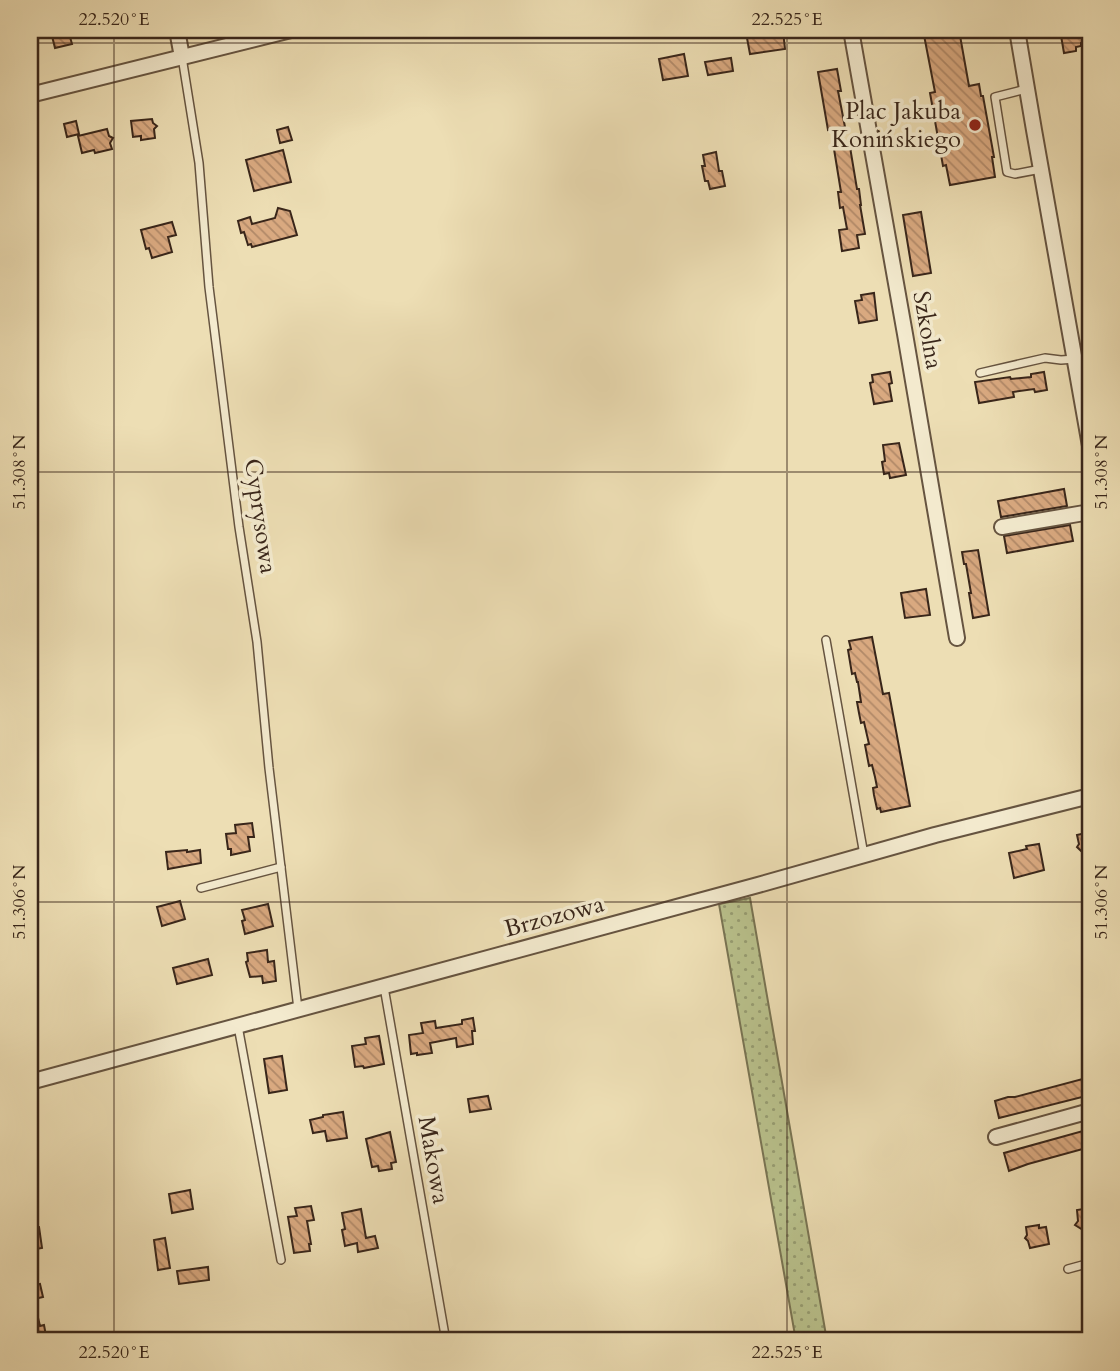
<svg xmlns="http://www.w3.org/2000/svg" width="1120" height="1371" font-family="Cardo,serif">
<defs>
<pattern id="grass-dots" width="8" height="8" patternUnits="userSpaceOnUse" patternTransform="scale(1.75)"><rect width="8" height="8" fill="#b9c18c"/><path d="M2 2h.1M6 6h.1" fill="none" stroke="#979d72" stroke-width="1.8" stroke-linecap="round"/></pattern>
<pattern id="building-back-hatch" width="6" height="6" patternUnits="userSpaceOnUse" patternTransform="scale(1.75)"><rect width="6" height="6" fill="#d9a980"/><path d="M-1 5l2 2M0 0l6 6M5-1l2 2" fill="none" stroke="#b18968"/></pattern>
</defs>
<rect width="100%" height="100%" fill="#eddeb4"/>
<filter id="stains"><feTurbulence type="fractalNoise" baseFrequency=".00286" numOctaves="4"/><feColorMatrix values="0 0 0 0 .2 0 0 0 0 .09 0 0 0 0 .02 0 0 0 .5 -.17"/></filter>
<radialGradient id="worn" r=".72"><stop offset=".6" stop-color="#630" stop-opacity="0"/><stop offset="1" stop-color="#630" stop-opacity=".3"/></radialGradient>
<!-- grass -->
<path fill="url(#grass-dots)" stroke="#797453" stroke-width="2" d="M 750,898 L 827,1341 L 796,1341 L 719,904 Z"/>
<!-- building -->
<g fill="url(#building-back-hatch)" stroke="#39261a" stroke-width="2">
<path d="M 60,30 L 68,30 L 72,44 L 55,48 L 51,32 Z"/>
<path d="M 923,30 L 945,30 L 945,33 L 959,30 L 969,86 L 979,84 L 981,96 L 983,96 L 994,157 L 992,157 L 995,177 L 950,185 L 946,165 L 943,166 L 930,93 L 935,92 Z"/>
<path d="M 1060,30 L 1086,30 L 1088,41 L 1081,43 L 1081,46 L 1076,47 L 1076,51 L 1064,53 Z"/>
<path d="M 783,31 L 785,49 L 750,54 L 747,38 Z"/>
<path d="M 684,54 L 688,76 L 663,80 L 659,59 Z"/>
<path d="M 731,58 L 733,71 L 708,75 L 705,62 Z"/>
<path d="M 837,69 L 841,91 L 838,91 L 845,127 L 828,130 L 818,72 Z"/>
<path d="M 152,119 L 153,123 L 157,126 L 154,129 L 155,138 L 141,140 L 141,136 L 133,137 L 131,121 Z"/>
<path d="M 76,121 L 79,134 L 67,137 L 64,124 Z"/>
<path d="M 288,127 L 292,140 L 280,143 L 277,130 Z"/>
<path d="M 107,129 L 109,136 L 113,138 L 110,143 L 112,149 L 95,153 L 94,150 L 82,153 L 78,136 Z"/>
<path d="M 850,147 L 857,189 L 859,189 L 861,205 L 860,205 L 865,234 L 857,235 L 859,248 L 842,251 L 839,230 L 847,229 L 843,207 L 840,208 L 838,192 L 841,192 L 834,149 Z"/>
<path d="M 283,150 L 291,182 L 254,191 L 246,160 Z"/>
<path d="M 716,152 L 719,171 L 722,171 L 725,186 L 710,189 L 708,181 L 705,181 L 702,166 L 705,166 L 703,155 Z"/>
<path d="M 278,208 L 290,211 L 297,235 L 252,247 L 251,244 L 248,245 L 244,232 L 241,233 L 238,221 L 250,217 L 252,224 L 275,218 Z"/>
<path d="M 921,212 L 931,273 L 913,276 L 903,215 Z"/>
<path d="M 172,222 L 176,235 L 168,237 L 172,252 L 152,258 L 149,248 L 146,249 L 141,230 Z"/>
<path d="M 874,293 L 877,320 L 859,323 L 855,301 L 862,300 L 861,295 Z"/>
<path d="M 890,372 L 892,383 L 889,384 L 892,401 L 874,404 L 870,383 L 873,382 L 872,375 Z"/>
<path d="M 1044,372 L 1047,390 L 1035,392 L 1034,389 L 1013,392 L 1014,397 L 979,403 L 975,382 L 1010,377 L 1011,379 L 1031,377 L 1031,374 Z"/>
<path d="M 899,443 L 906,475 L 890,478 L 889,473 L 884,474 L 882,462 L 885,461 L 883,445 Z"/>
<path d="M 1064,489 L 1067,506 L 1001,517 L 998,501 Z"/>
<path d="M 1070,525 L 1073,541 L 1007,553 L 1004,536 Z"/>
<path d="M 978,550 L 989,615 L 973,618 L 969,593 L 971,593 L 966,564 L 964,564 L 962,552 Z"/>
<path d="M 926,589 L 930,615 L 905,618 L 901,593 Z"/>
<path d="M 872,637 L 883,694 L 889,693 L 910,806 L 881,812 L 880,808 L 877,809 L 874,795 L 873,788 L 877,787 L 875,777 L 872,765 L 869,766 L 865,745 L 869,744 L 864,722 L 861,723 L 859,713 L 857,702 L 861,702 L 858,682 L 857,682 L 855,673 L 852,674 L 848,650 L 851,649 L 849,641 Z"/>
<path d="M 252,823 L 254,837 L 248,837 L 250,851 L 231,855 L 231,849 L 228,849 L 226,834 L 236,833 L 235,825 Z"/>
<path d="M 1090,832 L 1090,850 L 1082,852 L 1077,847 L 1079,844 L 1077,835 Z"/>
<path d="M 1039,844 L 1044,870 L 1014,878 L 1009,853 L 1027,849 L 1026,846 Z"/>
<path d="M 187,850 L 187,852 L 200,850 L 201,863 L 168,869 L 166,852 Z"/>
<path d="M 180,901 L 185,919 L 162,926 L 157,907 Z"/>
<path d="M 268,904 L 273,926 L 245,934 L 242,921 L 245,920 L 242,910 Z"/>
<path d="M 267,950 L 268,962 L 274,961 L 276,981 L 263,983 L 262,976 L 250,977 L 246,962 L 248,961 L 247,953 Z"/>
<path d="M 208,959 L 212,975 L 177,984 L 173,968 Z"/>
<path d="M 473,1018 L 475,1031 L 472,1031 L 473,1044 L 457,1047 L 456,1038 L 430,1043 L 432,1053 L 417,1055 L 417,1053 L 411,1054 L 409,1035 L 423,1033 L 421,1023 L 435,1021 L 436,1028 L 462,1024 L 462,1020 Z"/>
<path d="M 379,1036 L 384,1064 L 364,1068 L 363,1066 L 355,1067 L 352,1046 L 366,1044 L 365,1038 Z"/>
<path d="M 282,1056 L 287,1090 L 269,1093 L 264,1059 Z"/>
<path d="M 1090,1077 L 1090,1095 L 999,1118 L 995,1101 L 1008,1097 L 1015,1097 Z"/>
<path d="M 488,1096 L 491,1109 L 470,1112 L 468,1099 Z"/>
<path d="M 343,1112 L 347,1138 L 327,1141 L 325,1131 L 313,1133 L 310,1120 L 323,1117 L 323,1115 Z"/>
<path d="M 1090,1129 L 1090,1147 L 1028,1164 L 1009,1171 L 1004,1153 Z"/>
<path d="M 390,1132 L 396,1162 L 391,1163 L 392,1169 L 379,1171 L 378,1166 L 372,1167 L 366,1139 Z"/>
<path d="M 190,1190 L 193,1209 L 172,1213 L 169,1194 Z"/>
<path d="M 311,1206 L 314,1220 L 307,1221 L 311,1244 L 309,1244 L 310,1251 L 294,1253 L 288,1217 L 297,1216 L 295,1208 Z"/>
<path d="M 1090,1208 L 1090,1229 L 1083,1230 L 1075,1225 L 1078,1221 L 1077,1210 Z"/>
<path d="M 361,1209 L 366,1238 L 375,1236 L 378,1248 L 358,1252 L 357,1243 L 345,1246 L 342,1230 L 345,1229 L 342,1213 Z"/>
<path d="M 1039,1225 L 1039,1228 L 1046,1227 L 1049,1244 L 1030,1248 L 1028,1241 L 1025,1238 L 1027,1235 L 1026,1227 Z"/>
<path d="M 39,1227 L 42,1248 L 30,1250 L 30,1228 Z"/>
<path d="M 165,1238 L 170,1268 L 158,1270 L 154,1240 Z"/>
<path d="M 208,1267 L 209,1280 L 179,1284 L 177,1271 Z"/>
<path d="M 40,1284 L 43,1297 L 30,1300 L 30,1286 Z"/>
<path d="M 30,1301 L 34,1301 L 40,1326 L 44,1325 L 47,1341 L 30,1341 Z"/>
</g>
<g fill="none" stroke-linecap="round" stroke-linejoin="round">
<!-- service casing -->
<g stroke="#665440" stroke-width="10">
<g id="service">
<path d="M 182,57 L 199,163 L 209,287 L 239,527 L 257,642 L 269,768 L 298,1009"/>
<path d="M 1026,89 L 995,97 L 1007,172 L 1015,174 L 1041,169"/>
<path d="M 980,373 L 1045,358 L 1061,360 L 1075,359"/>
<path d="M 826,640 L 864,855"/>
<path d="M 201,888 L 281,867"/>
<path d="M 384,987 L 446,1341"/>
<path d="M 238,1026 L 281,1260"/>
<path d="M 1068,1269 L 1090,1263"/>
</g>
</g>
<!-- minor casing -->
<g stroke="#665440" stroke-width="18">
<g id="minor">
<path d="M 177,30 L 182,57"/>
<path d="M 851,30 L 905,334 L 957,638"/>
<path d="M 1017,30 L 1034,130 L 1090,446"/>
<path d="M 30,95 L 291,30"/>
<path d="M 1002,527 L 1090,512"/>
<path d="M 30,1082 L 758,885 L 935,835 L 1090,796"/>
<path d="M 996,1137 L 1090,1111"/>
</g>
</g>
<!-- service -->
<use href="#service" stroke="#f3eace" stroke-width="7"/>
<!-- minor -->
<use href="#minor" stroke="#f3eace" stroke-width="14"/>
</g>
<!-- ticks -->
<path fill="none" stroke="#39261a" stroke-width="2" stroke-opacity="0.45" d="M 114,30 L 114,1341M 787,30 L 787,1341M 30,43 L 1090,43M 30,472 L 1090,472M 30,902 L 1090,902M 30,1332 L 1090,1332"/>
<!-- markers -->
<circle fill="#8f2418" stroke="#f3eace" stroke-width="2.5" cx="975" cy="125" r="7"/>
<g text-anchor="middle" stroke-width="7" stroke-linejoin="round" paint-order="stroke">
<!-- poi labels -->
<g font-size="24" fill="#39261a" stroke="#f3eace" text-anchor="end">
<text x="961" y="119">Plac Jakuba<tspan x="961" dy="28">Konińskiego</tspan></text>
</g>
<!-- street labels -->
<g font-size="24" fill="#39261a" stroke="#f3eace">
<text transform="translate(928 330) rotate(80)" y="8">Szkolna</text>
<text transform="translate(261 516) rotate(82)" y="8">Cyprysowa</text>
<text transform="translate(554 916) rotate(-15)" y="8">Brzozowa</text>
<text transform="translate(434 1160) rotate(80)" y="8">Makowa</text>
</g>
</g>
<!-- margin -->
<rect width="1120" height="1371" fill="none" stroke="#eddeb4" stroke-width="77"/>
<rect x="38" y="38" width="1044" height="1294" fill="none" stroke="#39261a" stroke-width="2.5"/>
<g font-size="18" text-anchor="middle" fill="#39261a">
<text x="114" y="25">22.520°E</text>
<text x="787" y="25">22.525°E</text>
<text transform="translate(19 472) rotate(-90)" y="6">51.308°N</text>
<text transform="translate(1101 472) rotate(-90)" y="6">51.308°N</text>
<text transform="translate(19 902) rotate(-90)" y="6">51.306°N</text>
<text transform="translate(1101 902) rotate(-90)" y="6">51.306°N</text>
<text x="114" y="1358">22.520°E</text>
<text x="787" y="1358">22.525°E</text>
</g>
<rect width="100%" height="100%" filter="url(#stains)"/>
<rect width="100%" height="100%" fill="url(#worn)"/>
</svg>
